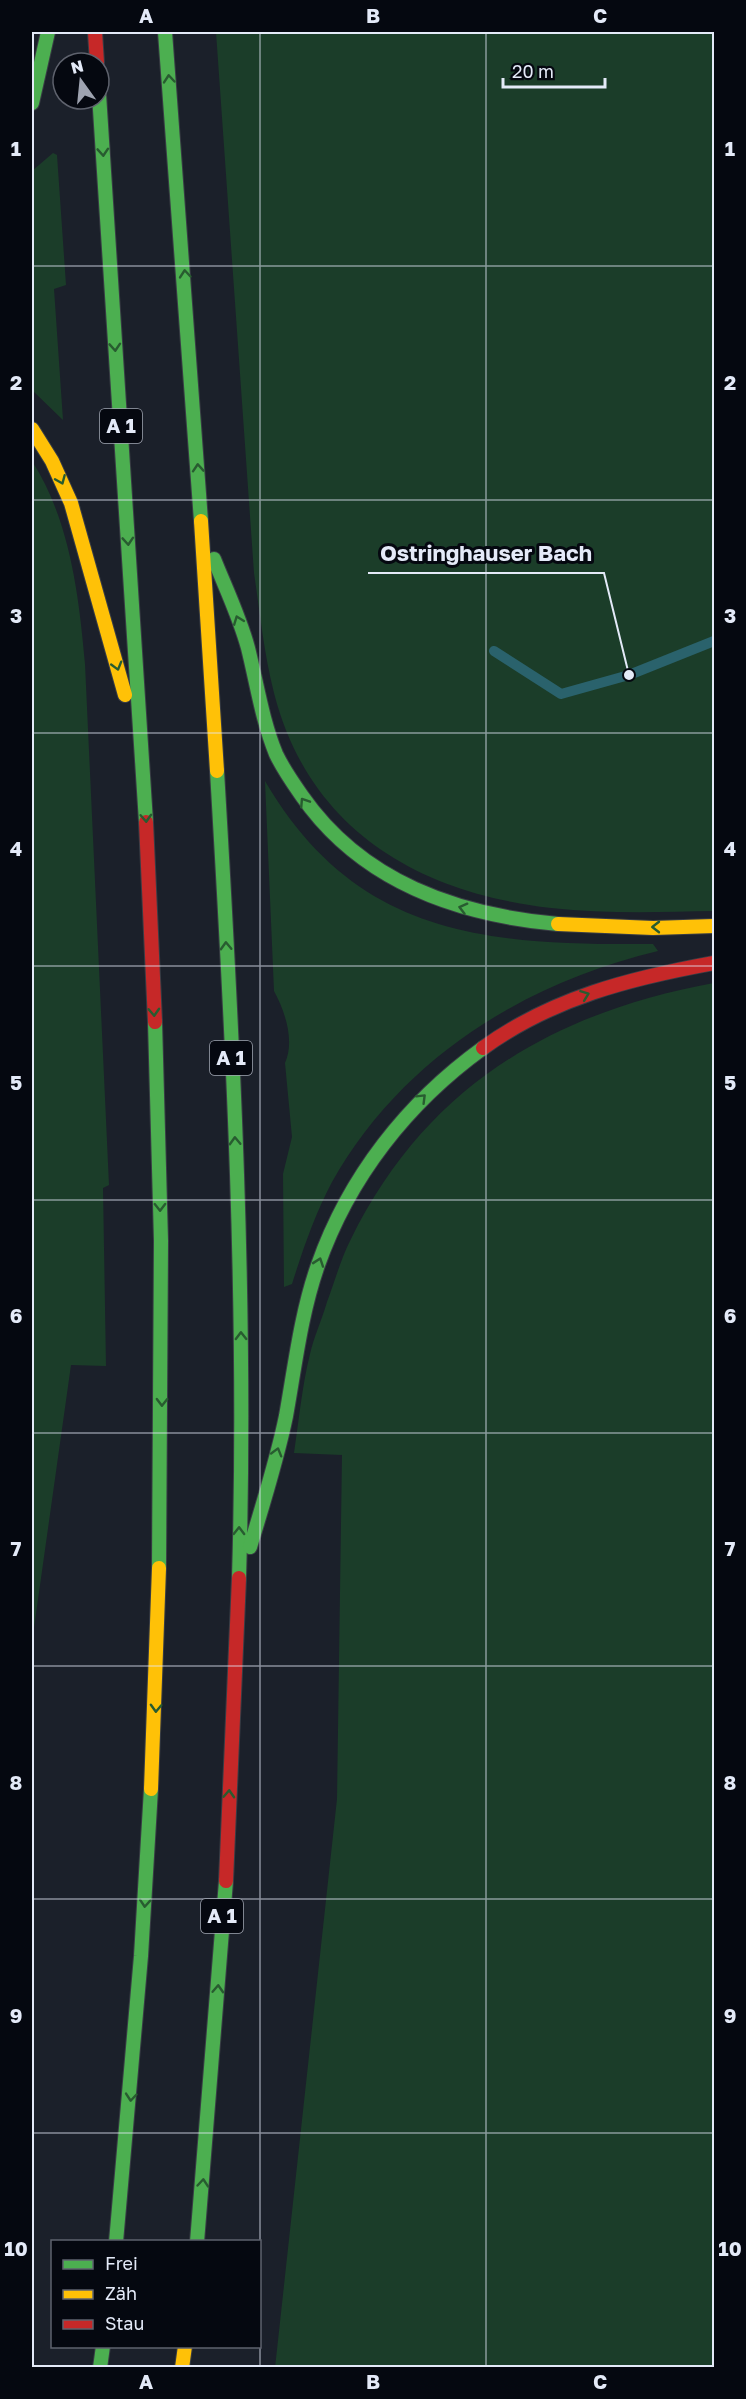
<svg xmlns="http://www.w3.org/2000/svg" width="746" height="2399" font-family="'Golos Text',sans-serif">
<rect width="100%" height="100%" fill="#1b202a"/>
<!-- green -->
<g fill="#1b3d29">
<path d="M 216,32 L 714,32 L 714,911 C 660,912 605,914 551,908 C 419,893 309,830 274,693 C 264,654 260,613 254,573 Z"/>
<path d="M 53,153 L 57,155 L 66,285 L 54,289 L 63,420 L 32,390 L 32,171 Z"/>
<path d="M 32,461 C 70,520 79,596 85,664 L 109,1185 L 103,1188 L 106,1366 L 71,1365 L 32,1642 Z"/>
<path d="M 265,781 C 357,938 488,945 653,944 L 658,951 C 524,983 401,1059 332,1182 C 315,1214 303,1249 292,1284 L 284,1287 L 283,1174 L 292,1137 L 285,1063 C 295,1041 285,1011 274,991 Z"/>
<path d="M 714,983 L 714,2367 L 275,2368 L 337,1799 L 342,1455 L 294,1453 C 299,1420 302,1386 310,1354 C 314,1337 322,1319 327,1302 C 335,1281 341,1258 351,1239 C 426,1087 551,1013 714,983 Z"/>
</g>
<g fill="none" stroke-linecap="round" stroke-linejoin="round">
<!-- stream -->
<path stroke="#2a626c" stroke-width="10" d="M 494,651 L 561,694 L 629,675 L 714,641"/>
<!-- fast casing -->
<g stroke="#393d45" stroke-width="16">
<g id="fast">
<path d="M 165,32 L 201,521"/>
<path d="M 99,94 L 146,822"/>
<path d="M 32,103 L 48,32"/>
<path d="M 214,559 C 226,589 240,618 248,648 C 257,684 262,720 276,754 C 283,769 293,783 302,796 C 362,882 457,915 558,924"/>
<path d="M 217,771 C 233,1040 247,1309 239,1578"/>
<path d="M 155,1022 L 161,1241 L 159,1568"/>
<path d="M 250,1547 C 263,1504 277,1460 286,1416 C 295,1366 301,1313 318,1265 C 349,1177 407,1103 483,1048"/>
<path d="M 116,2242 L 141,1956 L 151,1789"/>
<path d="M 197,2242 L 226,1881"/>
<path d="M 100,2368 L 103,2346"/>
</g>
</g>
<!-- slow casing -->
<g stroke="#393d45" stroke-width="16">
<g id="slow">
<path d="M 32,429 L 52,461 L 71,503 L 125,695"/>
<path d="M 201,521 L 217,771"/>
<path d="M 558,924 L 653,928 L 714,926"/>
<path d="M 151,1789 L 159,1568"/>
<path d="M 182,2368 L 185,2346"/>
</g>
</g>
<!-- jam casing -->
<g stroke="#393d45" stroke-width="16">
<g id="jam">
<path d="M 95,32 L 97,63"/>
<path d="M 146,822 L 155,1022"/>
<path d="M 483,1048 C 552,998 631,978 714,963"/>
<path d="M 226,1881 L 239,1578"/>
</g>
</g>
<!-- fast -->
<use href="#fast" stroke="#4caf50" stroke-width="14"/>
<!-- slow -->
<use href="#slow" stroke="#ffc107" stroke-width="14"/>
<!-- jam -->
<use href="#jam" stroke="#c62828" stroke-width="14"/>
</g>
<!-- one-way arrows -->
<defs><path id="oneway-chevron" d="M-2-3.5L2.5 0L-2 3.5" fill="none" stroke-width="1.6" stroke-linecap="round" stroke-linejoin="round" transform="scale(1.5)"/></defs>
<g stroke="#285c30">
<use href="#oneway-chevron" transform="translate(169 79) rotate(-95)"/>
<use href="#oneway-chevron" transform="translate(103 152) rotate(86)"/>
<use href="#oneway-chevron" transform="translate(185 274) rotate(-95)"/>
<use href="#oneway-chevron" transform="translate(115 347) rotate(86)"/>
<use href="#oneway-chevron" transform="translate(198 468) rotate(-94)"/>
<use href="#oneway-chevron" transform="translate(61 480) rotate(67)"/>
<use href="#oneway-chevron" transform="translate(128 541) rotate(86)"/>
<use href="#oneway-chevron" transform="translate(238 620) rotate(-111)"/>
<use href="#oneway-chevron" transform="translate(117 666) rotate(74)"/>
<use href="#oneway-chevron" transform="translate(304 802) rotate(-123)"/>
<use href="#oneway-chevron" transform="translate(146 818) rotate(87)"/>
<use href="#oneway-chevron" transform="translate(463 908) rotate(-165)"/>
<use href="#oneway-chevron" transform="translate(656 927) rotate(180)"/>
<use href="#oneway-chevron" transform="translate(226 946) rotate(-92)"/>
<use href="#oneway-chevron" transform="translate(585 995) rotate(-21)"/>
<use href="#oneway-chevron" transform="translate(154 1012) rotate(87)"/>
<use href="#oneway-chevron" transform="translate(422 1098) rotate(-45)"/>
<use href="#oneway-chevron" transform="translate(235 1141) rotate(-92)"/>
<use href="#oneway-chevron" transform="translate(160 1207) rotate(89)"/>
<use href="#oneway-chevron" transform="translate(319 1262) rotate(-71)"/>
<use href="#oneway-chevron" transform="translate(241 1336) rotate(-91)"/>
<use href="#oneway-chevron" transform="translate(162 1402) rotate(91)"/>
<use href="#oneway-chevron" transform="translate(277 1452) rotate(-74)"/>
<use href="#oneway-chevron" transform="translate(239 1531) rotate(-89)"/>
<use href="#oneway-chevron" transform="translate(156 1708) rotate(92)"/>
<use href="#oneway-chevron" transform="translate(229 1794) rotate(-87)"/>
<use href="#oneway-chevron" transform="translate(145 1903) rotate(94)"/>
<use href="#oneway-chevron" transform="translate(218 1989) rotate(-87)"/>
<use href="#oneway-chevron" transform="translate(131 2097) rotate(95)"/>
<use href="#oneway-chevron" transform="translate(203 2183) rotate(-85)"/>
</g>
<!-- grid -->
<path fill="none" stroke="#e4eaf8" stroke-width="1.5" stroke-opacity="0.55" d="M 260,32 L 260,2368M 486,32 L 486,2368M 32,266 L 714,266M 32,500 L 714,500M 32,733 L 714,733M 32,966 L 714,966M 32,1200 L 714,1200M 32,1433 L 714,1433M 32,1666 L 714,1666M 32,1899 L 714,1899M 32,2133 L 714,2133"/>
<g text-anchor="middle" stroke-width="6" stroke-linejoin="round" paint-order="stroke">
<!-- shield labels -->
<g fill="#050810" stroke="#a1a6b2" stroke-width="1.5">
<rect x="100" y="409" width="42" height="34" rx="4.5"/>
<rect x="210" y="1041" width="42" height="34" rx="4.5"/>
<rect x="201" y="1899" width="42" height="34" rx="4.5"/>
</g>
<g font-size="20" font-weight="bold" fill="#e4eaf8">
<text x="121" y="433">A 1</text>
<text x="231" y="1065">A 1</text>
<text x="222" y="1923">A 1</text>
</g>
</g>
<!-- callouts -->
<path fill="none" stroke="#e4eaf8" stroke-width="2" d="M629 675L604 573H368"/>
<circle fill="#e4eaf8" stroke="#050810" stroke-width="2" cx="629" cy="675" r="6"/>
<g font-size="22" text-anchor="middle" font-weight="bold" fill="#e4eaf8" stroke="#050810" stroke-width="6" stroke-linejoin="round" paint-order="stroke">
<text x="486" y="561">Ostringhauser Bach</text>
</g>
<!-- border -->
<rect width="746" height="2399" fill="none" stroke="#050810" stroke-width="66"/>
<!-- legend -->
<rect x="51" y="2240" width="210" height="108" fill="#050810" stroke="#5e626d" stroke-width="1.5"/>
<rect x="63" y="2260" width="30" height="9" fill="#4caf50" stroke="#5e626d" stroke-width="1.5"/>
<text x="105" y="2270" font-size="18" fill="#e4eaf8">Frei</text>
<rect x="63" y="2290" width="30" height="9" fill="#ffc107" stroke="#5e626d" stroke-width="1.5"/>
<text x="105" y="2300" font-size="18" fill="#e4eaf8">Zäh</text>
<rect x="63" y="2320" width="30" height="9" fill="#c62828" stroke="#5e626d" stroke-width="1.5"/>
<text x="105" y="2330" font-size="18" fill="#e4eaf8">Stau</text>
<!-- north arrow -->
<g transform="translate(81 81) rotate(345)"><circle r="28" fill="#050810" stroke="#5e626d" stroke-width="1.5"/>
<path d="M0-4.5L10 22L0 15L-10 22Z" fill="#9ea3b0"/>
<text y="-9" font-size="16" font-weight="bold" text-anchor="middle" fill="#e4eaf8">N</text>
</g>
<!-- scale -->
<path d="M503 78v9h102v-9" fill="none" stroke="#e4eaf8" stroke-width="3"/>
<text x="512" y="78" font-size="18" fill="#e4eaf8" stroke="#050810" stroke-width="4.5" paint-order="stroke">20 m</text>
<rect x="33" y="33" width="680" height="2333" fill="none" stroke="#e4eaf8" stroke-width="2"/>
<g font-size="20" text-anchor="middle" font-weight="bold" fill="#e4eaf8">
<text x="146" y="23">A</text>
<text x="373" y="23">B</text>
<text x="600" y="23">C</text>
<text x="16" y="156">1</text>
<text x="730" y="156">1</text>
<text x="16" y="390">2</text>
<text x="730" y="390">2</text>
<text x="16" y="623">3</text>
<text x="730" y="623">3</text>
<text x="16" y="856">4</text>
<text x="730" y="856">4</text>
<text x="16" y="1090">5</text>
<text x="730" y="1090">5</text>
<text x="16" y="1323">6</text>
<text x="730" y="1323">6</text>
<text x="16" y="1556">7</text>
<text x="730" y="1556">7</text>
<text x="16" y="1790">8</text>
<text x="730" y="1790">8</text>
<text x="16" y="2023">9</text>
<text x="730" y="2023">9</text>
<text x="16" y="2256">10</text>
<text x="730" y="2256">10</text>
<text x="146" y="2389">A</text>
<text x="373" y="2389">B</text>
<text x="600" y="2389">C</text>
</g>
</svg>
